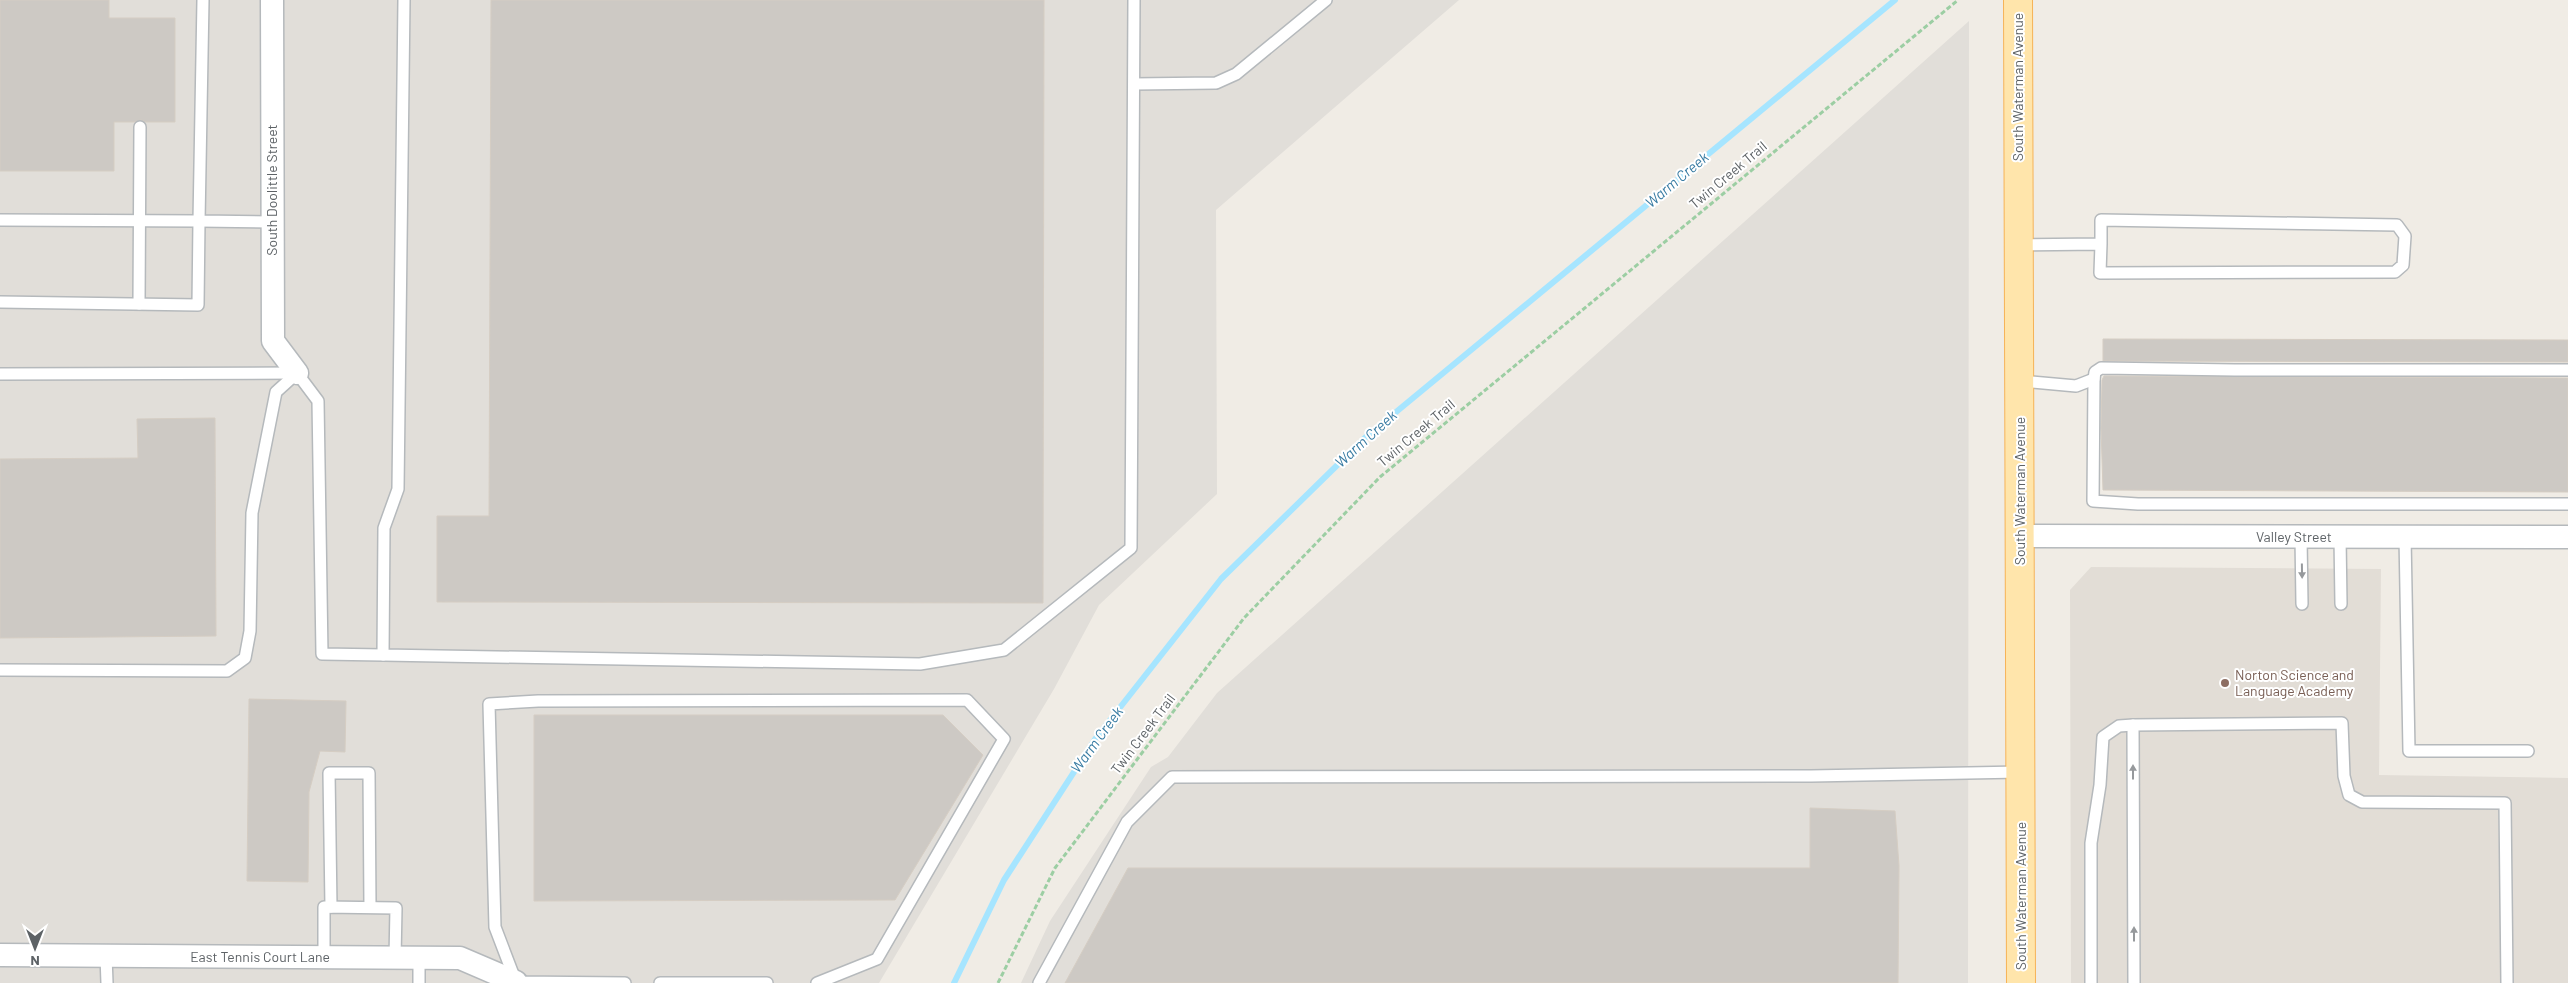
<svg xmlns="http://www.w3.org/2000/svg" width="2568" height="983" font-family="Barlow,sans-serif">
<rect width="100%" height="100%" fill="#f0ece5"/>
<!-- industrial -->
<g fill="#e1ded9">
<path d="M 0,0 L 1459,0 L 1216,210 L 1217,494 L 1099,605 L 1054,689 L 879,983 L 0,983 Z"/>
<path d="M 1969,21 L 1968,983 L 1021,983 L 1050,921 L 1151,767 L 1168,757 L 1217,693 Z"/>
</g>
<!-- education -->
<path fill="#e2ddd6" d="M 2091,567 L 2381,569 L 2379,775 L 2568,778 L 2568,983 L 2071,983 L 2070,590 Z"/>
<g fill="none" stroke-linecap="round" stroke-linejoin="round">
<!-- stream -->
<path stroke="#a6e5ff" stroke-width="6" d="M 954,983 L 1004,880 L 1096,738 L 1221,579 L 1367,436 L 1895,0"/>
</g>
<!-- building -->
<g fill="#cdc9c4" stroke="#d5cdc3">
<path d="M 0,0 L 109,0 L 109,18 L 175,18 L 175,122 L 146,122 L 141,120 L 134,122 L 114,122 L 114,171 L 0,171 Z"/>
<path d="M 491,0 L 1044,0 L 1043,603 L 437,602 L 437,516 L 489,516 Z"/>
<path d="M 2103,339 L 2568,340 L 2568,362 L 2103,361 Z"/>
<path d="M 2104,376 L 2568,378 L 2568,492 L 2103,490 L 2101,428 L 2102,380 Z"/>
<path d="M 215,418 L 216,636 L 0,638 L 0,459 L 138,458 L 137,419 Z"/>
<path d="M 249,699 L 346,701 L 345,752 L 320,751 L 309,792 L 308,882 L 247,881 Z"/>
<path d="M 534,715 L 943,715 L 983,755 L 895,900 L 534,901 Z"/>
<path d="M 1810,808 L 1895,811 L 1899,866 L 1898,983 L 1065,983 L 1128,868 L 1810,868 Z"/>
</g>
<g fill="none" stroke-linecap="round" stroke-linejoin="round">
<!-- service casing -->
<g stroke="#b5b9bc" stroke-width="14">
<g id="service">
<path d="M 203,0 L 199,221 L 272,222"/>
<path d="M 404,0 L 398,489 L 384,528 L 383,655 L 920,664 L 1004,650 L 1131,548 L 1134,0"/>
<path d="M 1134,84 L 1216,83 L 1236,74 L 1326,0"/>
<path d="M 0,220 L 199,221 L 198,305 L 0,302"/>
<path d="M 2019,245 L 2101,244 L 2100,273 L 2395,272 L 2403,265 L 2405,236 L 2397,225 L 2101,220 L 2101,244"/>
<path d="M 139,304 L 140,127"/>
<path d="M 2568,370 L 2235,370 L 2101,368 L 2095,372 L 2094,379 L 2093,501 L 2138,504 L 2568,504"/>
<path d="M 297,373 L 318,401 L 322,654 L 383,655"/>
<path d="M 0,374 L 297,373"/>
<path d="M 2020,381 L 2076,386 L 2094,379"/>
<path d="M 2301,537 L 2302,604"/>
<path d="M 2340,537 L 2341,604"/>
<path d="M 2405,537 L 2409,751 L 2528,751"/>
<path d="M 0,670 L 227,671 L 245,658 L 250,631 L 252,513 L 276,392 L 297,373"/>
<path d="M 2133,725 L 2134,983"/>
<path d="M 331,907 L 329,773 L 369,773 L 370,907"/>
<path d="M 106,956 L 107,983"/>
<path d="M 324,957 L 324,907 L 396,908 L 395,958"/>
<path d="M 419,983 L 419,958"/>
<path d="M 625,983 L 516,982 L 495,927 L 489,704 L 538,701 L 967,700 L 1004,739 L 877,959 L 817,983"/>
<path d="M 660,983 L 767,983"/>
<path d="M 1039,983 L 1127,822 L 1172,777 L 1811,776 L 2020,772"/>
<path d="M 2091,983 L 2091,843 L 2100,785 L 2103,737 L 2119,726 L 2133,725 L 2342,723 L 2344,776 L 2349,795 L 2362,802 L 2505,803 L 2507,983"/>
</g>
</g>
<!-- minor casing -->
<g stroke="#b5b9bc" stroke-width="25">
<g id="minor">
<path d="M 272,0 L 273,341 L 297,373"/>
<path d="M 2021,536 L 2568,537"/>
<path d="M 0,955 L 460,958 L 516,982"/>
</g>
</g>
<!-- primary casing -->
<g stroke="#f6b357" stroke-width="30">
<path id="primary" d="M 2018,0 L 2021,983"/>
</g>
<!-- path -->
<path stroke="#9ccea3" stroke-width="3" stroke-dasharray="5 2.5" stroke-linecap="butt" d="M 998,983 L 1055,868 L 1244,618 L 1380,477 L 1958,0"/>
<!-- service -->
<use href="#service" stroke="#fff" stroke-width="11"/>
<!-- minor -->
<use href="#minor" stroke="#fff" stroke-width="22"/>
<!-- primary -->
<use href="#primary" stroke="#ffe5ab" stroke-width="28"/>
</g>
<!-- one-way arrows -->
<defs><path id="oneway-solid" d="M-6-.8H1V-3.2L6.5 0L1 3.2V.8H-6Z" transform="scale(1.25)"/></defs>
<g fill="#96999c">
<use href="#oneway-solid" transform="translate(2302 571) rotate(89)"/>
<use href="#oneway-solid" transform="translate(2133 772) rotate(-90)"/>
<use href="#oneway-solid" transform="translate(2134 934) rotate(-90)"/>
</g>
<!-- markers -->
<circle fill="#8d6e63" stroke="#fff" stroke-width="2" cx="2225" cy="683" r="5"/>
<g text-anchor="middle" stroke-width="4" stroke-linejoin="round" paint-order="stroke">
<!-- street labels -->
<g font-size="14" fill="#5d6266" stroke="#fff">
<text transform="translate(2018 87) rotate(-90)" y="5">South Waterman Avenue</text>
<text transform="translate(1728 175) rotate(-40)" y="5">Twin Creek Trail</text>
<text transform="translate(272 190) rotate(-90)" y="5">South Doolittle Street</text>
<text transform="translate(1416 433) rotate(-40)" y="5">Twin Creek Trail</text>
<text transform="translate(2020 491) rotate(-90)" y="5">South Waterman Avenue</text>
<text x="2294" y="542">Valley Street</text>
<text transform="translate(1143 734) rotate(-53)" y="5">Twin Creek Trail</text>
<text transform="translate(2021 896) rotate(-90)" y="5">South Waterman Avenue</text>
<text x="260" y="962">East Tennis Court Lane</text>
</g>
<!-- education labels -->
<g font-size="14" fill="#785e54" stroke="#fff" text-anchor="start">
<text x="2235" y="680">Norton Science and<tspan x="2235" dy="16">Language Academy</tspan></text>
</g>
<!-- water labels -->
<g font-size="15" font-style="italic" fill="#397ca3" stroke="#fff">
<text transform="translate(1677 180) rotate(-40)" y="5">Warm Creek</text>
<text transform="translate(1366 439) rotate(-42)" y="5">Warm Creek</text>
<text transform="translate(1097 740) rotate(-54)" y="5">Warm Creek</text>
</g>
</g>
<!-- north arrow -->
<g transform="translate(35 948) rotate(180)" stroke="#ffffff" stroke-width="4" paint-order="stroke">
<path d="M0-4L9 19L0 12L-9 19Z" fill="#5d6266"/>
<text y="-8" font-size="14" font-weight="bold" text-anchor="middle" fill="#5d6266">N</text>
</g>
</svg>
